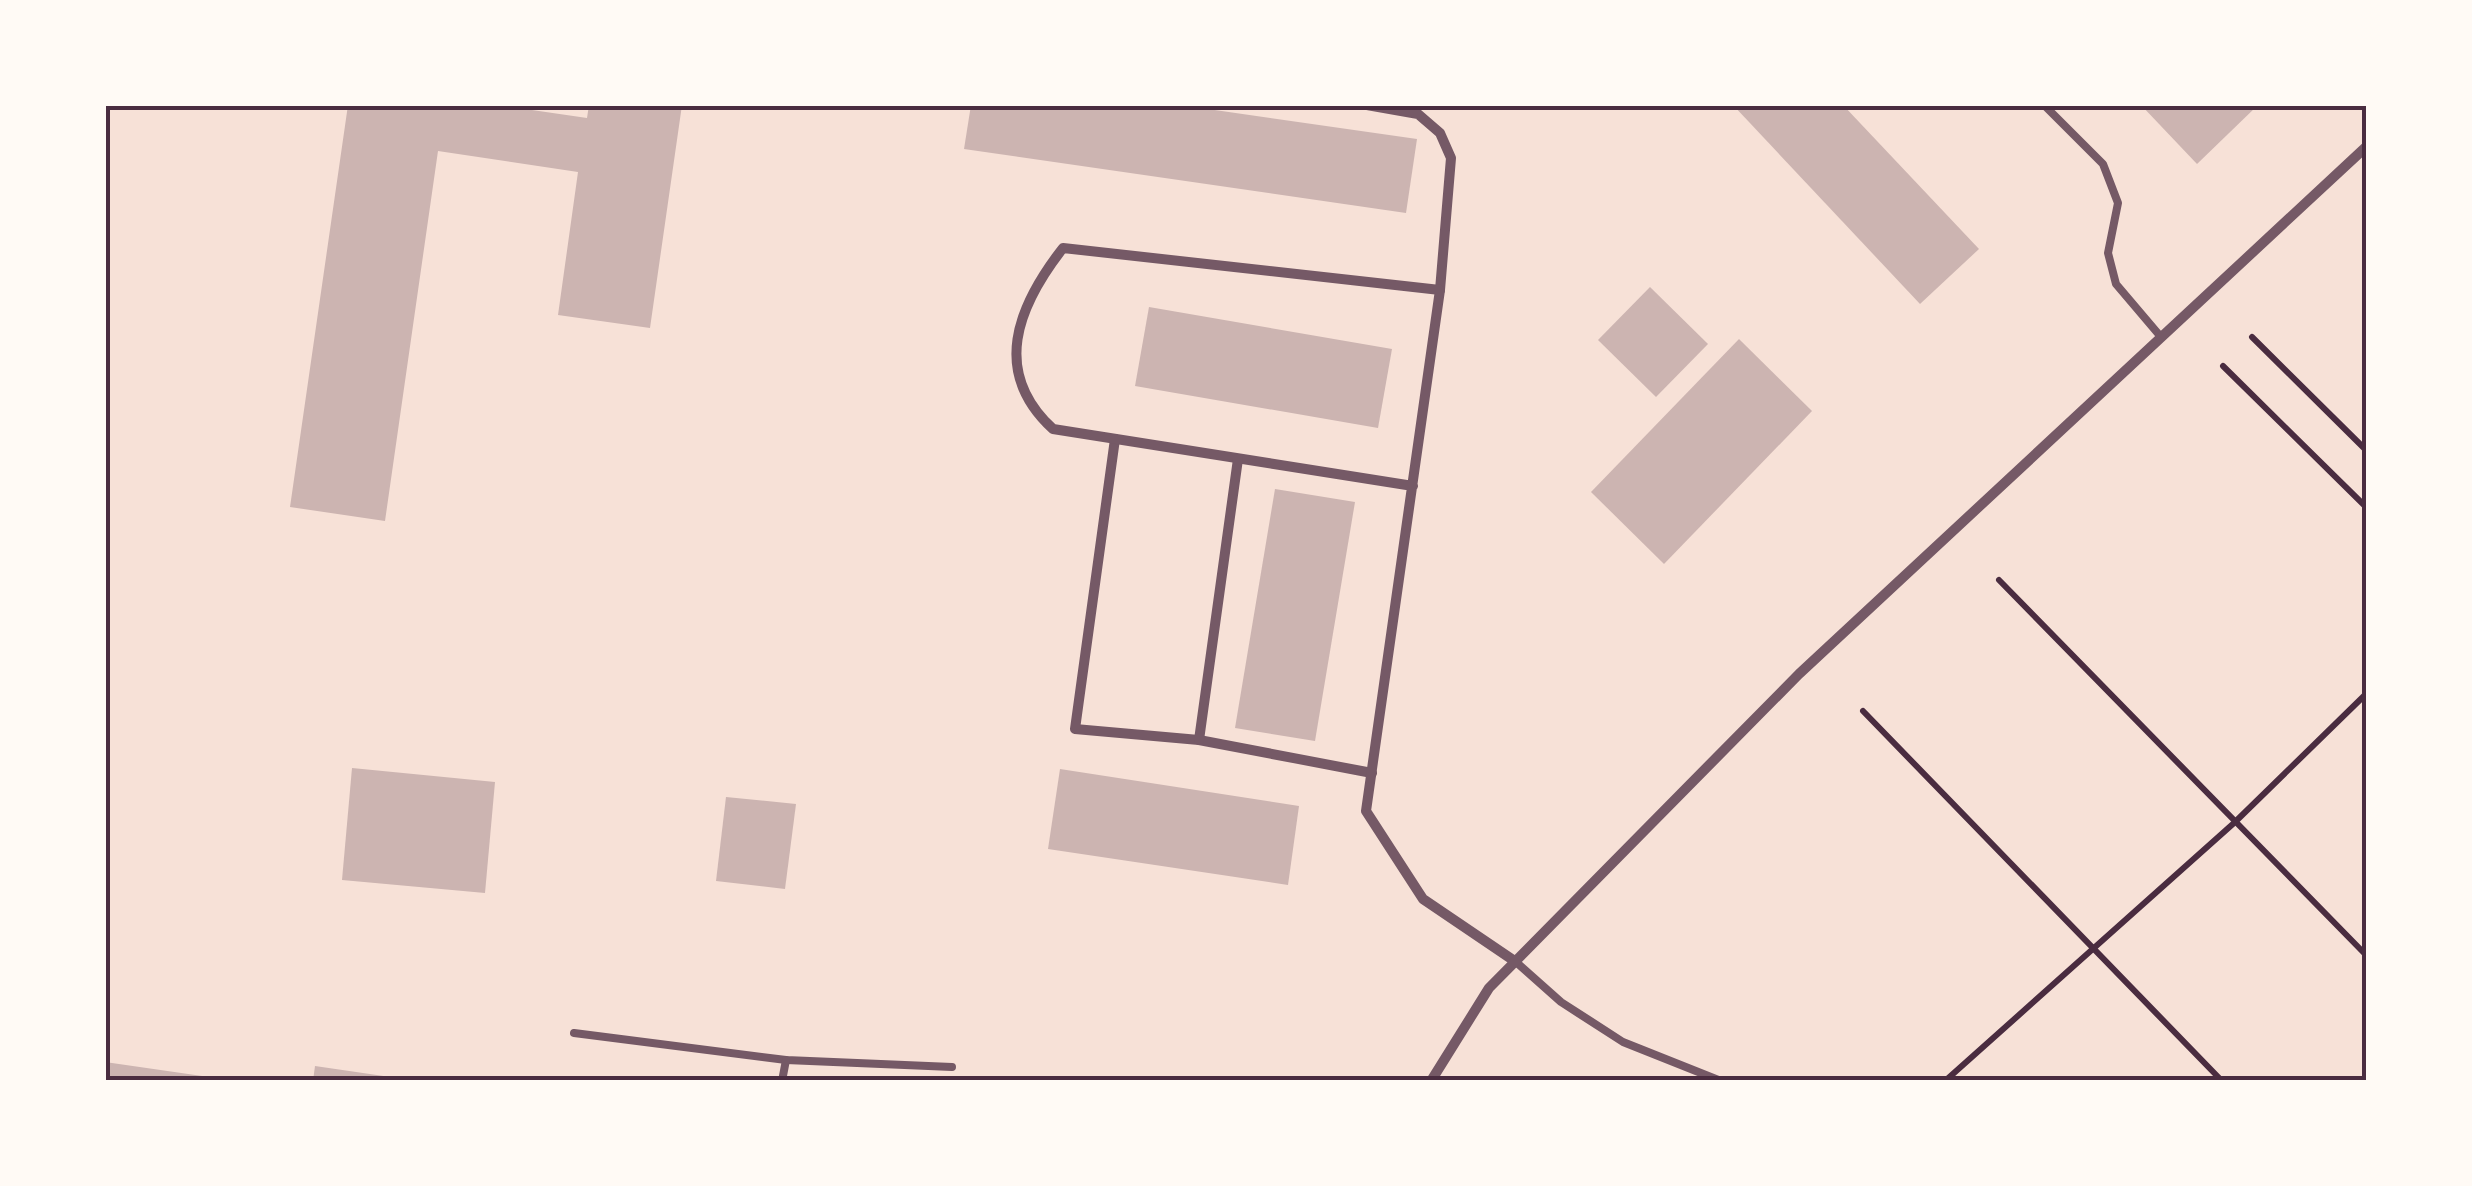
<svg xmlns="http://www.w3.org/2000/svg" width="2472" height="1186" font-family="'Roboto Serif',serif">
<rect width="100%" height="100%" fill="#f7e1d7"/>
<!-- building -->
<g fill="#ccb4b1">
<path d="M 348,105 L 498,105 L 587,118 L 589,105 L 682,105 L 650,328 L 558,315 L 578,172 L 438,151 L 385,521 L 290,507 Z"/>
<path d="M 971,105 L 1180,105 L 1417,139 L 1406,213 L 964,149 Z"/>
<path d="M 1733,105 L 1843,105 L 1979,249 L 1920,304 Z"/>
<path d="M 2141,105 L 2258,105 L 2197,164 Z"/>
<path d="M 1650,287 L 1708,344 L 1656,397 L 1598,340 Z"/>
<path d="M 1149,307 L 1392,349 L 1378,428 L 1135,386 Z"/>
<path d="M 1739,339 L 1812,411 L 1664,564 L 1591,492 Z"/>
<path d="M 1275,489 L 1355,502 L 1315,741 L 1235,728 Z"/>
<path d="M 352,768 L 495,782 L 485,893 L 342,880 Z"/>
<path d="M 1060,769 L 1299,806 L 1288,885 L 1048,849 Z"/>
<path d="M 726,797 L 796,804 L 785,889 L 716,881 Z"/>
<path d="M 105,1062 L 209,1077 L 208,1081 L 105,1081 Z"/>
<path d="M 315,1066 L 404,1079 L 404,1081 L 313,1081 Z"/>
</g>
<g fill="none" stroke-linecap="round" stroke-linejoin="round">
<!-- path -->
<g stroke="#4a2c40" stroke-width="6">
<path d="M 2252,337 L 2367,451"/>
<path d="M 2223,366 L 2367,508"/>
<path d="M 1999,580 L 2367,956"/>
<path d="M 1863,711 L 2222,1081"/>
<path d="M 1945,1081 L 2234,823 L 2367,693"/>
</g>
<!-- service -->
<g stroke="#755966" stroke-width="8">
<path d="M 2044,105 L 2103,164 L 2118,203 L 2108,253 L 2116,284 L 2161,337"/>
<path d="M 1516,962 L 1561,1002 L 1623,1042 L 1721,1081"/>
<path d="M 574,1033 L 786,1060 L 952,1067"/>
<path d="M 782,1081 L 786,1060"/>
</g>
<!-- minor -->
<g stroke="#755966" stroke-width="10">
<path d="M 1367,105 L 1418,114 L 1440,133 L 1451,158 L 1440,290"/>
<path d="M 1115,439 L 1075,729 L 1199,740 L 1372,773"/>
<path d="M 1413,486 L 1053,429 C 991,372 1017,307 1063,248 L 1440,290 L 1366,811 L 1423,899 L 1516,962"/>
<path d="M 1199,740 L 1238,459"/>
<path d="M 1431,1081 L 1489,988 L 1799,674 L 2367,146"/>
</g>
</g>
<!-- border -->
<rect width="2472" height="1186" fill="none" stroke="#fffaf5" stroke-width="215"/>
<rect x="108" y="108" width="2256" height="970" fill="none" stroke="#4a2c40" stroke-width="4"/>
</svg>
